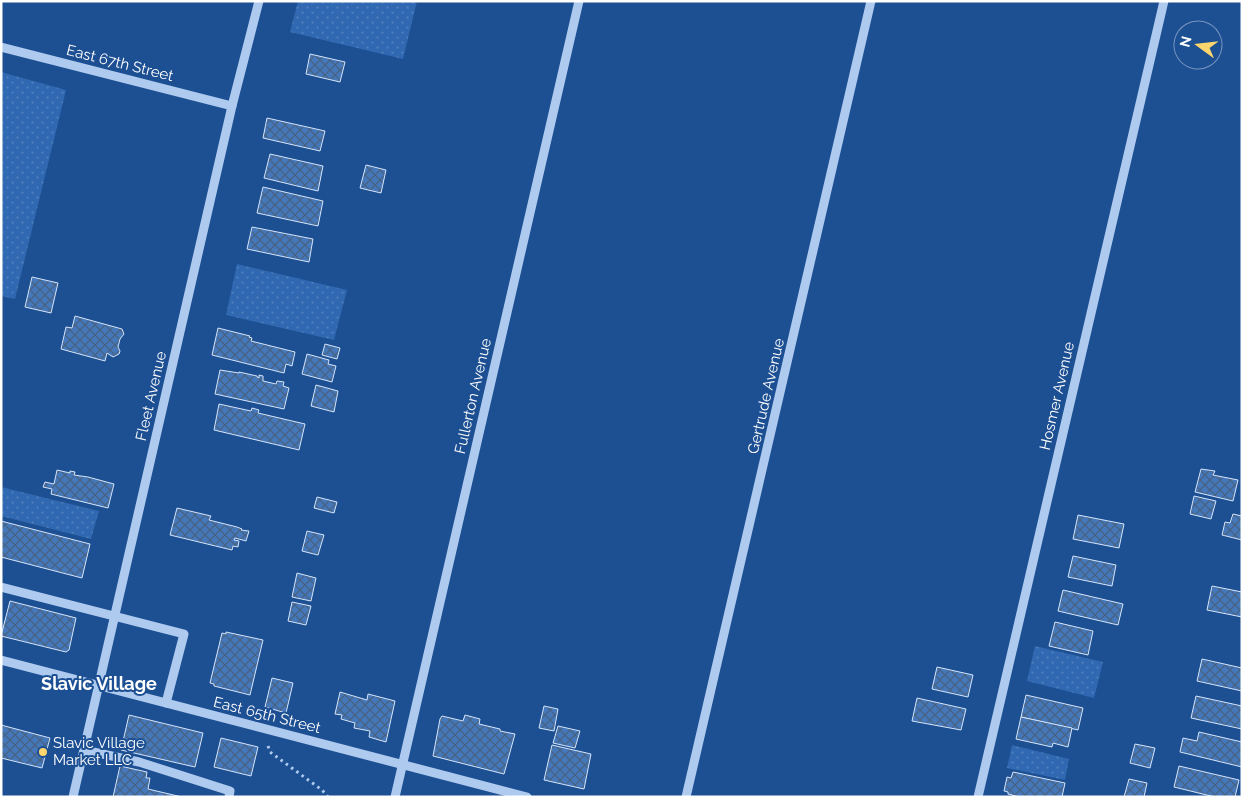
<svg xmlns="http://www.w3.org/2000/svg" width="1243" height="798" font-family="Raleway,sans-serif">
<defs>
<pattern id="grass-dots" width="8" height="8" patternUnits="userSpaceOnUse" patternTransform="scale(1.25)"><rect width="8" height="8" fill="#3069b1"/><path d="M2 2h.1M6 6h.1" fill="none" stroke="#4f80bd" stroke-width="1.8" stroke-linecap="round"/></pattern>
<pattern id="building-cross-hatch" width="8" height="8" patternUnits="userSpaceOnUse" patternTransform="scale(1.25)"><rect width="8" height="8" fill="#4578ba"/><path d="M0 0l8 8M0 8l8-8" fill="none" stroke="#486283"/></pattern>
</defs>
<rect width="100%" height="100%" fill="#1d4f93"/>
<!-- grass -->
<g fill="url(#grass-dots)">
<path d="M 298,1 L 417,1 L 403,59 L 290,32 Z"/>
<path d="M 1,72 L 66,90 L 15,299 L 1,296 Z"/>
<path d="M 237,264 L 347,290 L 334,340 L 226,315 Z"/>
<path d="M 1,487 L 99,511 L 91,539 L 1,516 Z"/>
<path d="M 1035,646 L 1103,662 L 1094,698 L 1027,681 Z"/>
<path d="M 1012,745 L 1069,759 L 1065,780 L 1007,768 Z"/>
</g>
<!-- building -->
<g fill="url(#building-cross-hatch)" stroke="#d5e5fa">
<path d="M 310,54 L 345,62 L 340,82 L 306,74 Z"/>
<path d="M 267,118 L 325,131 L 320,151 L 263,138 Z"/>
<path d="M 270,154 L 323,166 L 318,191 L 264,178 Z"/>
<path d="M 366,165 L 386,170 L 381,193 L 360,188 Z"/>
<path d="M 263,187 L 323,201 L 318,226 L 257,213 Z"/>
<path d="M 252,227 L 313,239 L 309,262 L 247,249 Z"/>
<path d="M 32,277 L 58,283 L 51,313 L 25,307 Z"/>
<path d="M 75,316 L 122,329 L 124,334 L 120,339 L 118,347 L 120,351 L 119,354 L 113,357 L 107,353 L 105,361 L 61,349 L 66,327 L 72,328 Z"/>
<path d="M 218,328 L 250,336 L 249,337 L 252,338 L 251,341 L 295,352 L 292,366 L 286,364 L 284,373 L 212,355 Z"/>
<path d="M 325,344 L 340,348 L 337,359 L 322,355 Z"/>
<path d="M 307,354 L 329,360 L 328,364 L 336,366 L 332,382 L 302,374 Z"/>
<path d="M 220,370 L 239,373 L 239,372 L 257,376 L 257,377 L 259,378 L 259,375 L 263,376 L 263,381 L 276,384 L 277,381 L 284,382 L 283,386 L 289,388 L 284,409 L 215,394 Z"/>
<path d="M 316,385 L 338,391 L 334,412 L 311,406 Z"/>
<path d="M 219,404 L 251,411 L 252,408 L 259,410 L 258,413 L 305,424 L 299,450 L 214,430 Z"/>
<path d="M 1201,469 L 1215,471 L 1213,475 L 1238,480 L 1233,501 L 1195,492 Z"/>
<path d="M 57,470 L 70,473 L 70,471 L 75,472 L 74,475 L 88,477 L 114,484 L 108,508 L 51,494 L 52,489 L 43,487 L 45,482 L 54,484 Z"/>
<path d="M 1194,496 L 1216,501 L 1211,519 L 1190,514 Z"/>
<path d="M 317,497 L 337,502 L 334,513 L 314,508 Z"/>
<path d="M 177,508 L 211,516 L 209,520 L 237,527 L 242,529 L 241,530 L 249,531 L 246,541 L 235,538 L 234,540 L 239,541 L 238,547 L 233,546 L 232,550 L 170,535 Z"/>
<path d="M 1233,514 L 1242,516 L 1242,540 L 1222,535 L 1225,522 L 1230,523 Z"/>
<path d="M 1078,515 L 1124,524 L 1119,548 L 1073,539 Z"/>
<path d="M 1,521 L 90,544 L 82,578 L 1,557 Z"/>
<path d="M 307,531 L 324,535 L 318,555 L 302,551 Z"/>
<path d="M 1073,556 L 1116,565 L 1112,586 L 1068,577 Z"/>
<path d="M 297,573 L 316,578 L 311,601 L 292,597 Z"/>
<path d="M 1212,586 L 1242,592 L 1242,617 L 1207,610 Z"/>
<path d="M 1063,590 L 1123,604 L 1118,625 L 1058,611 Z"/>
<path d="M 10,601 L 76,618 L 69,650 L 66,652 L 1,636 Z"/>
<path d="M 292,602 L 311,606 L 306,625 L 288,621 Z"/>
<path d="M 1055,622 L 1093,631 L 1088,655 L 1049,646 Z"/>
<path d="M 226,632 L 263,640 L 250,695 L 214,686 L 214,684 L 210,683 L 222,633 L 226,634 Z"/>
<path d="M 1202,659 L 1242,668 L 1242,691 L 1197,681 Z"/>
<path d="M 937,667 L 973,675 L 968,697 L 932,689 Z"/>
<path d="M 272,678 L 293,683 L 286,713 L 265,707 Z"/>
<path d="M 340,692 L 367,700 L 368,694 L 395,701 L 386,742 L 369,737 L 370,731 L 354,728 L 355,723 L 341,719 L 342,715 L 335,714 Z"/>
<path d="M 1026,695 L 1083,708 L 1078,730 L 1021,717 Z"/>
<path d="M 1196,696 L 1242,706 L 1242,729 L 1191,718 Z"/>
<path d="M 917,698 L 966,709 L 961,730 L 912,721 Z"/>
<path d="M 544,706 L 558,709 L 554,731 L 539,728 Z"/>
<path d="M 129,715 L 203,733 L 195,767 L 121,750 Z"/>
<path d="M 465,715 L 480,719 L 479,724 L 500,729 L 500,731 L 515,734 L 504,774 L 433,756 L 440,719 L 442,716 L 463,721 Z"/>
<path d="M 1021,717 L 1072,728 L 1068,747 L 1053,743 L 1052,747 L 1016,739 Z"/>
<path d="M 1,725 L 50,738 L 42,768 L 1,758 Z"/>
<path d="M 558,726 L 580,731 L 575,748 L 553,743 Z"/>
<path d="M 1199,732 L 1242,742 L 1242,767 L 1180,752 L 1183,738 L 1197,741 Z"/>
<path d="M 221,738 L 258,747 L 251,776 L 214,767 Z"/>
<path d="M 1135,744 L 1155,748 L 1150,768 L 1130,763 Z"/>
<path d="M 552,745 L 591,754 L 584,789 L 544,780 Z"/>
<path d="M 120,766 L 147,772 L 146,778 L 150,778 L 148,789 L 182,797 L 113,797 Z"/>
<path d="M 1179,766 L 1239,780 L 1235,797 L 1215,797 L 1174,787 Z"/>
<path d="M 1013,772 L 1065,783 L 1062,797 L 1020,797 L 1008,794 L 1008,792 L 1004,791 L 1007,777 L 1011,778 Z"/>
<path d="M 1129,779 L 1147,783 L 1144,797 L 1124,797 Z"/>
</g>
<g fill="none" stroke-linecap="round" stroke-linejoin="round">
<!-- path -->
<path stroke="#aecbef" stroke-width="3" stroke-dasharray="2.5 4" stroke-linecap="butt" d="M 268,746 L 270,752 L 322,790 L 328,797"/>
<!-- minor -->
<g stroke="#aecbef" stroke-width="9">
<path d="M 1,47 L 232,106"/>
<path d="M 1,587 L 184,634 L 166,703"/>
<path d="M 1,660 L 527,797"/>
<path d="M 84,750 L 139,762 L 230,791 L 229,797"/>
<path d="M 73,797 L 232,106 L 259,1"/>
<path d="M 395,797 L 579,1"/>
<path d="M 686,797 L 871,1"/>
<path d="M 978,797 L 1164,1"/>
</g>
</g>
<!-- markers -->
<circle fill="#fed66d" stroke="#1d4f93" stroke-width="2" cx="43" cy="752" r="5"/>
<g text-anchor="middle" stroke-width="4" stroke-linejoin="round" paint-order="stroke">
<!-- street labels -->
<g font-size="15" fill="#fff" stroke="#1d4f93">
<text transform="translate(120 63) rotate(14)" y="5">East 67th Street</text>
<text transform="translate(151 396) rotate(-77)" y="5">Fleet Avenue</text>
<text transform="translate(473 396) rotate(-77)" y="5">Fullerton Avenue</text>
<text transform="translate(766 396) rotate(-77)" y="5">Gertrude Avenue</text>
<text transform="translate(1057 396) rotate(-77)" y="5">Hosmer Avenue</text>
<text transform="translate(267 715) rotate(14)" y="5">East 65th Street</text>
</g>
<!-- poi labels -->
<g font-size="15" fill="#fff" stroke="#1d4f93" text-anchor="start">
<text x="53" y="748">Slavic Village<tspan x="53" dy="17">Market LLC</tspan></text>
</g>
<!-- quarter labels -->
<g font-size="18" font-weight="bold" fill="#fff" stroke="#1d4f93">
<text x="99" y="690">Slavic Village</text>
</g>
</g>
<!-- border -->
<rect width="1243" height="798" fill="none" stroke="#ffffff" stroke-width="5"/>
<!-- north arrow -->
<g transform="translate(1198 45) rotate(285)"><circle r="24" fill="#1d4f93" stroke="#7795be"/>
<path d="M0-4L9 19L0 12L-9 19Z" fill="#fed66d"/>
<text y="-8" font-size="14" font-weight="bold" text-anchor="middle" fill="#ffffff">N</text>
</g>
</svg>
